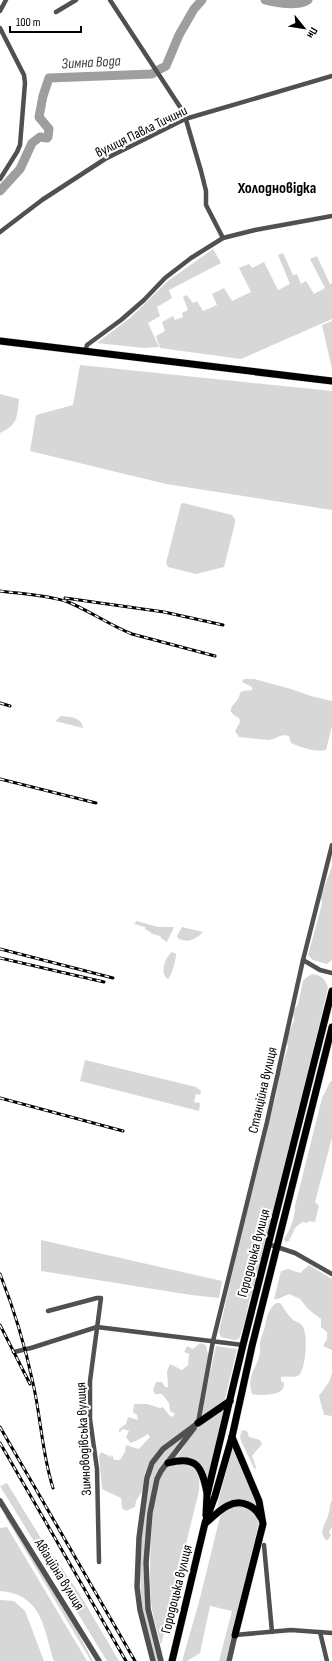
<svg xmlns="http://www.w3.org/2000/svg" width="332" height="1661" font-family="'Sofia Sans Condensed',sans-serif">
<rect width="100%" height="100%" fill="#fff"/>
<!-- green -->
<g fill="#d7d7d7">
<path d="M 213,249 L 221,263 L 169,290 L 172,298 L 157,307 L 160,316 L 148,323 L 159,347 L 144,348 L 97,343 L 130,318 L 168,281 Z"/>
<path d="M 283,253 L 293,275 L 297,274 L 301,284 L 306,281 L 314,294 L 325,288 L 310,259 L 317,256 L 330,284 L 332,283 L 332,319 L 241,359 L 160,348 L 156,336 L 165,331 L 162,322 L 173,316 L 175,320 L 183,317 L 182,313 L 188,310 L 183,297 L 187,295 L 193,303 L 197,301 L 203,311 L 217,305 L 212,294 L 224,288 L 232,301 L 251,292 L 239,268 L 249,264 L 252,268 L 264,262 L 278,290 L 290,284 L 278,255 Z"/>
<path d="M 332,321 L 332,369 L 322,325 Z"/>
<path d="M 80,365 L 332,391 L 332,510 L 166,484 L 30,451 L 36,415 L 73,405 Z"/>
<path d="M 0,394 L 19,399 C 17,417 18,425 0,433 Z"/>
<path d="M 183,503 L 232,515 L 235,519 L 235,523 L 224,567 L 196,574 L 168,567 L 166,563 L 181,504 Z"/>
<path d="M 244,679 L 254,679 L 291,689 L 311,696 L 332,701 L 332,726 L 326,750 C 316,753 300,747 291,743 L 289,736 C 280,733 276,740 268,740 L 239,737 L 235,731 L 240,722 L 239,718 C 224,711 233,706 238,699 C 240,696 239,692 243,691 C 246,690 249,691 252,690 L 252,687 L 242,682 Z"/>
<path d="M 61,716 C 70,717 82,717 83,728 L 55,721 Z"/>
<path d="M 332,866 L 332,960 L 327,964 L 313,960 L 308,955 L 322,904 L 321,896 Z"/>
<path d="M 137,921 L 158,927 L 174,927 L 167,942 L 162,939 L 160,936 L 153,934 L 145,929 L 145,927 L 134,924 Z"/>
<path d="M 182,927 L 203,932 C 196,939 187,944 178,938 L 177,936 Z"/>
<path d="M 172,952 L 176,954 C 176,960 172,975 168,979 C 159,974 165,957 172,952 Z"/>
<path d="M 312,974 C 321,975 326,979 328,988 L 301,1102 L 297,1111 L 294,1138 L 287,1155 L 253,1293 L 250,1297 L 245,1321 L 239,1339 L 234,1340 L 221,1337 L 219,1332 L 234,1266 L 237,1246 L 276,1095 L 280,1072 L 288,1047 L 286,1040 L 294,1020 L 293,1011 L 298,1004 L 303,981 L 307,977 Z"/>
<path d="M 85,1060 L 196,1087 L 201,1091 L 200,1095 L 196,1094 L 194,1102 L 200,1103 L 199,1111 L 80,1081 Z"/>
<path d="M 332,1081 L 332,1138 L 315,1202 L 319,1206 L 315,1222 L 309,1221 L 307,1223 L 302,1222 L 295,1228 L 289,1241 L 286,1242 L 284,1239 C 291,1228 295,1218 295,1206 L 322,1098 L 330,1082 Z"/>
<path d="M 41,1240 L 222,1281 L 219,1298 L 191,1295 L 41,1271 Z"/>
<path d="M 309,1265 L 332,1279 L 332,1350 L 323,1346 L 327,1339 L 327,1332 L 321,1327 L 321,1319 L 308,1309 L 300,1299 L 289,1294 L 278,1299 L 274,1299 L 281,1271 L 288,1269 L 300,1273 Z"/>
<path d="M 277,1303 L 280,1303 C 284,1308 286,1313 291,1318 C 294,1322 301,1322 303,1327 C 308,1334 306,1369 299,1375 C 294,1379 286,1375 281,1377 L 281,1381 L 284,1383 C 284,1387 283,1390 279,1392 C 274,1395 257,1396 252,1394 C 246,1375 257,1369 260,1353 C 261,1350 259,1347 260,1344 C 260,1338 264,1332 265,1326 C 266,1320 269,1306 277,1303 Z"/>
<path d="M 200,1343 L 206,1345 L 209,1360 L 198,1415 L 194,1424 L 158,1471 L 143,1564 L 146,1609 L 159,1661 L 156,1661 C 152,1644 147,1627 143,1610 C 137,1577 141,1509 151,1477 L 136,1501 L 135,1507 L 126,1511 L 122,1508 L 121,1498 L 102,1489 L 99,1456 L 101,1452 L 111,1457 L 112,1454 L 114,1460 L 120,1460 L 125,1452 L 126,1445 L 139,1449 L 150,1437 L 148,1434 L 136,1441 L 130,1443 L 126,1437 L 129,1431 L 123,1429 L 119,1433 L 119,1429 L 126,1424 L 128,1417 L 138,1420 L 137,1415 L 133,1412 L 134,1404 L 147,1404 L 160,1408 L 163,1407 L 169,1415 L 172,1417 L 175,1414 L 170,1411 L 169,1403 L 162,1394 L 155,1394 L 153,1390 L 156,1382 L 162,1382 L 165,1387 L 168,1387 L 167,1371 L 170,1364 L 182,1370 L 188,1365 L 189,1354 L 184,1352 L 187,1346 L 193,1349 Z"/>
<path d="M 216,1346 L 237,1349 L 224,1403 L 200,1418 Z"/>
<path d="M 332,1373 L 332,1416 L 324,1415 L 319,1396 L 329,1382 Z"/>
<path d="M 227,1406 L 208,1478 C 200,1465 193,1455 176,1458 L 198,1426 Z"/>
<path d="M 242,1430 L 247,1431 L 249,1437 L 260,1440 L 262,1444 L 252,1456 L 256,1467 L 255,1470 L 241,1441 L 240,1437 Z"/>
<path d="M 232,1447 L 253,1494 L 258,1508 C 243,1496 234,1499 217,1507 Z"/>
<path d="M 176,1463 C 199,1462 200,1472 199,1491 L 161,1645 C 158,1633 154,1621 152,1609 C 148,1586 149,1484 166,1469 C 168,1467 173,1465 176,1463 Z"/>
<path d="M 7,1483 L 42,1540 L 79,1593 L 119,1661 L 107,1661 L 0,1486 Z"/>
<path d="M 332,1500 L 332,1527 L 329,1532 L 331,1535 L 328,1540 L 326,1540 C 318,1532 325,1525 328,1516 C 330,1511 329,1505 332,1500 Z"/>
<path d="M 242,1505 C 251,1509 256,1513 259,1522 L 226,1661 L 219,1661 L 232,1611 L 210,1606 L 200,1653 L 187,1661 L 182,1661 L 199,1602 L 220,1517 C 225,1508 233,1507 242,1505 Z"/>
<path d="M 5,1513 L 74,1625 L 93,1661 L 91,1661 L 6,1518 Z"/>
<path d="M 7,1527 L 87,1661 L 54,1661 C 43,1627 43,1595 0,1591 L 0,1528 Z"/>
<path d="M 0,1600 L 14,1601 L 25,1611 L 44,1661 L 0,1661 Z"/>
</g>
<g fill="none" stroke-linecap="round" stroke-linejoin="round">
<!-- river -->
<g stroke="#9e9e9e" stroke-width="9">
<path d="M 265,0 C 277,3 297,7 308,0"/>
<path d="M 160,69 L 166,66 L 179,35 L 194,9 L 202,0"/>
<path d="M 0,191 L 20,169 L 32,143 L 40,137 L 47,138 L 48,137 L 49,129 L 39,117 L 43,96 L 49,78 L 152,74 L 155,72"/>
</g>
<!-- primary casing -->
<g stroke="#dbdbdb" stroke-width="8">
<g id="primary">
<path d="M 198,1423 L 230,1401"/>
<path d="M 232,1437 L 259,1501 L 263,1524 L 235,1635"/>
<path d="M 168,1463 C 197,1455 202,1467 207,1493"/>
<path d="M 206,1515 L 207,1495 L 243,1345 L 332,991"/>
<path d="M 207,1522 C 218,1512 232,1497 248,1505 C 255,1508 258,1512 261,1518"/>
<path d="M 172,1661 L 205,1523 L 215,1496 L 232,1437 L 252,1346 L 332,1027"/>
</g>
</g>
<!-- trunk casing -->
<g stroke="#dbdbdb" stroke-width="8">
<path id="trunk" d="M 0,341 L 332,381"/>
</g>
<!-- minor -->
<g stroke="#505050" stroke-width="4.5">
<path d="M 110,0 L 184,113 L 201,171 L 206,191 L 206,205 L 223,238"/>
<path d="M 0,11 L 6,0"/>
<path d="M 56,12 L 76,0"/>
<path d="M 0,28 L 24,75 L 25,83 L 20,145 L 17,152 L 0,179"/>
<path d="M 0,232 L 42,200 L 105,159 L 185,119 L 332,76"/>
<path d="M 85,352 L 87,345 L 121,320 L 144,300 L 165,278 L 191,258 L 223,238 L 255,230 L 332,216"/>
<path d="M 303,960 L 320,970 L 332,973"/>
<path d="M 268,1244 L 295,1253 L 332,1274"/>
<path d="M 48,1311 L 97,1298 L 101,1298 L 90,1381 L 90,1419 L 97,1469 L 99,1562"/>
<path d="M 14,1352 L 31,1348 L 97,1327 L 243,1345"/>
<path d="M 198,1423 L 213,1341 L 267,1122 L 303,960 L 332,845"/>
<path d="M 264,1545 L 272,1632"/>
<path d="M 320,1632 L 327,1661"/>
<path d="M 235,1635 L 291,1630 L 332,1633"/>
</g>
<!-- tertiary -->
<g stroke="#505050" stroke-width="5.5">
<path d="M 0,1501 L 99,1661"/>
<path d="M 153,1661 L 140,1610 L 137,1587 L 139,1538 L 147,1478 L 152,1463 L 163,1449 L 198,1423"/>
<path d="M 161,1661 L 148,1609 L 146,1563 L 150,1513 L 157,1479 L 161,1471 L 194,1428"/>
<path d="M 229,1661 L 235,1635"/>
</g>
<!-- primary -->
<use href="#primary" stroke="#000" stroke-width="7"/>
<!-- trunk -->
<use href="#trunk" stroke="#000" stroke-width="7"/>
<!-- rail casing -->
<g stroke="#000" stroke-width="3">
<g id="rail">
<path d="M 0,591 C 22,594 47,595 68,602 C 90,611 109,625 132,634 L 215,656"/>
<path d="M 65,598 L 164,612 L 223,625"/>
<path d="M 0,703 L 10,706"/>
<path d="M 0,779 L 96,803"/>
<path d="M 0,949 L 113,978"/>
<path d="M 0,958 L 104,982"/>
<path d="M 0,1098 L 123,1131"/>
<path d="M 0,1274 C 14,1309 25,1346 33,1383 C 41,1418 42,1454 53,1488"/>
<path d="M 0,1325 L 30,1384"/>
<path d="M 0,1427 L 135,1661"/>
<path d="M 0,1443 L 126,1661"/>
</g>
</g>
<!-- rail -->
<use href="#rail" stroke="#fff" stroke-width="1.5" stroke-dasharray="4.5" stroke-linecap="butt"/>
</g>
<g text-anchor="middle" stroke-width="4" stroke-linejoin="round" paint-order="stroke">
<!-- street labels -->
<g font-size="14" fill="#000" stroke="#fff">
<text transform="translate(141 131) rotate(-26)" y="5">вулиця Павла Тичини</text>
<text transform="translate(262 1090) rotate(-77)" y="5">Станційна вулиця</text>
<text transform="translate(253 1253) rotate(-75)" y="5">Городоцька вулиця</text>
<text transform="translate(83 1439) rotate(-93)" y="5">Зимноводівська вулиця</text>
<text transform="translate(60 1574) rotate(58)" y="5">Авіаційна вулиця</text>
<text transform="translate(176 1589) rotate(-76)" y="5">Городоцька вулиця</text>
</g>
<!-- water labels -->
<g font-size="15" font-style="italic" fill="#3f3f3f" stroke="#fff">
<text transform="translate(91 62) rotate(-3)" y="5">Зимна Вода</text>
</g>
<!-- quarter labels -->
<g font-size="16" font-weight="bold" fill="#000" stroke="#fff">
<text x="277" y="193">Холодновідка</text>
</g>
</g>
<!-- north arrow -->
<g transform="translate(304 28) rotate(120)" stroke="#ffffff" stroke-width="3" paint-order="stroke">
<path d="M0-3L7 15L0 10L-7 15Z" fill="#000000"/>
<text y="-6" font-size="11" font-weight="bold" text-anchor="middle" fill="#000000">Пн</text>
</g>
<!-- scale -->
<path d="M10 26v6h71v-6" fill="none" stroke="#000000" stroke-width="2"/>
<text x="16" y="26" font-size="12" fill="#000000" stroke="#ffffff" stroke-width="3" paint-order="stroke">100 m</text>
</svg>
